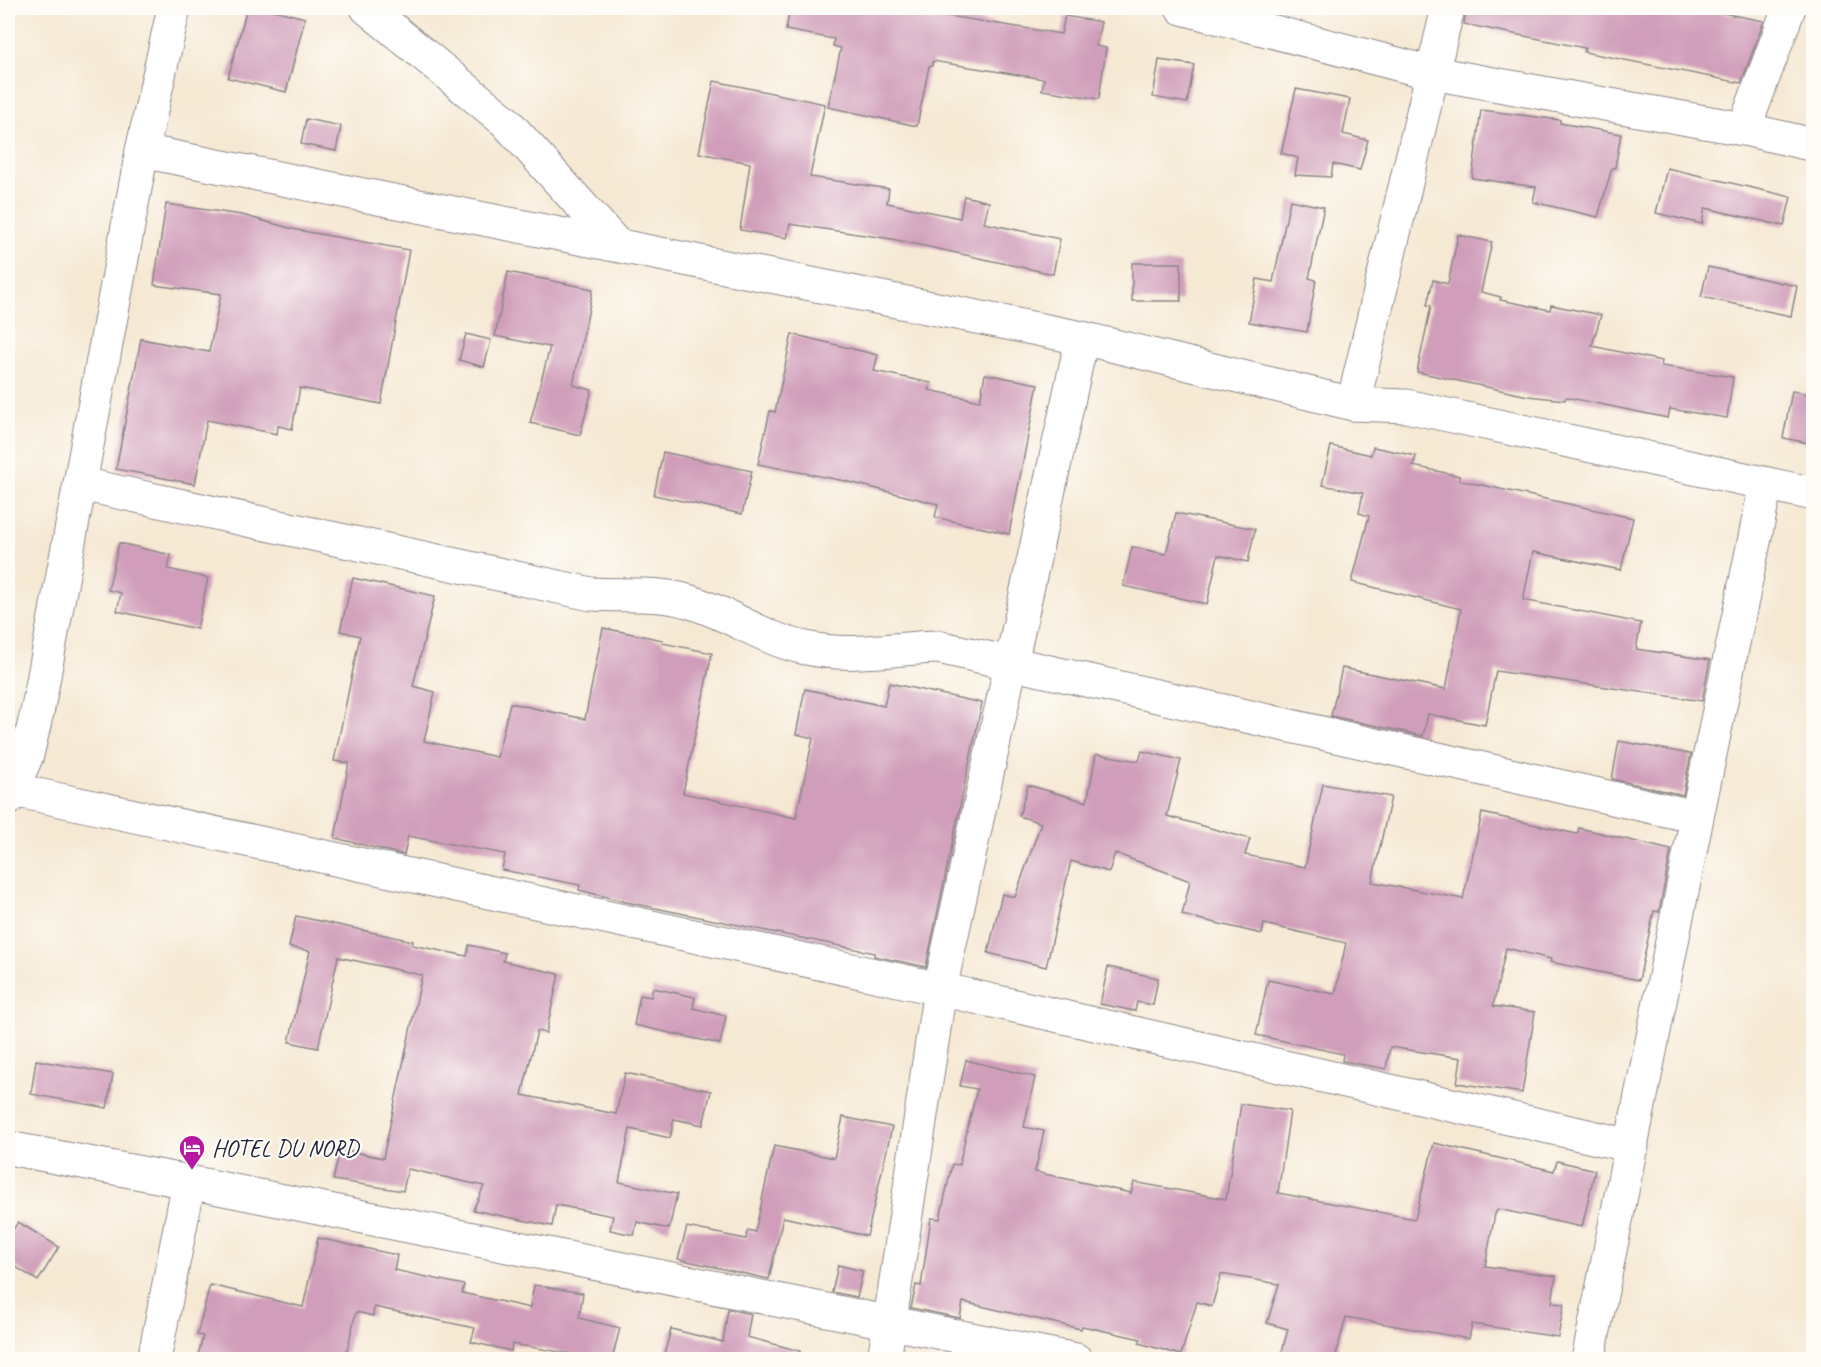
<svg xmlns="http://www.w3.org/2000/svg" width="1821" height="1367" font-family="Caveat,sans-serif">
<rect width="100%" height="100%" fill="#fdfcf7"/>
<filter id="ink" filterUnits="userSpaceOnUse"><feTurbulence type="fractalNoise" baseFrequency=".0167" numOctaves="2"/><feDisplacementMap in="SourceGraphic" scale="12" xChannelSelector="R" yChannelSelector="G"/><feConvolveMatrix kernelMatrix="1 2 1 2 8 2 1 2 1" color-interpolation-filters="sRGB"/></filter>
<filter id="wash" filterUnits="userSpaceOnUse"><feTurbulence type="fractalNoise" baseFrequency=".008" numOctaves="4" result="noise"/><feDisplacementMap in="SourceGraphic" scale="24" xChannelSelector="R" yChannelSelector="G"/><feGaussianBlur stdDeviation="1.35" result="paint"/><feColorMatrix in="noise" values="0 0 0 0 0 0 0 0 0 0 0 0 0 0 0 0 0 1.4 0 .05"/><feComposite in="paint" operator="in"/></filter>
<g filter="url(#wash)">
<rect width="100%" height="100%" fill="#f6e9d4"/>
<g id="blocks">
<!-- building -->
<g fill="#d09eba">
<path d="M 247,8 L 266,8 L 305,18 L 286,92 L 228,78 Z"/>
<path d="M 790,8 L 944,8 L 942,15 L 1061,34 L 1065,16 L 1101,22 L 1096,46 L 1106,48 L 1099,99 L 1042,90 L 1044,79 L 933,61 L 932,66 L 929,66 L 917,126 L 828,107 L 841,48 L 833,46 L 834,39 L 786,30 Z"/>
<path d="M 1466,8 L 1696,8 L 1764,21 L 1741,83 L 1584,52 L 1585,48 L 1464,24 Z"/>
<path d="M 1159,60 L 1194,65 L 1187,103 L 1153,97 Z"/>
<path d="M 714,81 L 825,104 L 810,177 L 889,189 L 887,203 L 960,218 L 964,196 L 989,202 L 984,223 L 1060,239 L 1053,274 L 892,239 L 790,224 L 787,238 L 740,230 L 750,163 L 699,153 Z"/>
<path d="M 1296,89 L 1350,99 L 1343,134 L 1368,140 L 1360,170 L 1333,164 L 1331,177 L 1295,175 L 1298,158 L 1281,153 Z"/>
<path d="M 1481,110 L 1560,120 L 1560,123 L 1621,134 L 1615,168 L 1612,168 L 1598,217 L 1533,202 L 1536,187 L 1472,178 Z"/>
<path d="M 306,119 L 341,126 L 336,151 L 301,144 Z"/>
<path d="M 1667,168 L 1791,197 L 1784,226 L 1705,208 L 1702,224 L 1656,213 Z"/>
<path d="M 1290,200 L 1324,207 L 1309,278 L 1316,280 L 1307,332 L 1249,322 L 1257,279 L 1273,282 Z"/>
<path d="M 166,204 L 242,215 L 297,230 L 409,250 L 381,404 L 300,388 L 292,429 L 278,426 L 277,434 L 207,420 L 195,484 L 116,469 L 141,339 L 209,352 L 221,294 L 154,285 Z"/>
<path d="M 1458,235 L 1492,242 L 1481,292 L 1501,297 L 1500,300 L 1550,310 L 1551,305 L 1601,315 L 1592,346 L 1662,361 L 1661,366 L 1733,377 L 1727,418 L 1670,409 L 1668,418 L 1566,397 L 1565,400 L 1528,396 L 1417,372 L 1431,306 L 1427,305 L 1433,280 L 1448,284 Z"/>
<rect x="1132" y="263" width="49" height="38"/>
<path d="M 1708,267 L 1797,286 L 1791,316 L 1701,297 Z"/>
<path d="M 508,272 L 593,289 L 573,385 L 592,390 L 580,435 L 530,423 L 550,347 L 495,336 Z"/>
<path d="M 466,334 L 491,340 L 484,367 L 459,360 Z"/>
<path d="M 792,334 L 878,355 L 874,371 L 931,383 L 929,390 L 980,401 L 985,374 L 1038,384 L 1009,534 L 935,517 L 938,504 L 845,481 L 758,464 L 770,411 L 775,412 Z"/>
<path d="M 1792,391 L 1814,395 L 1814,444 L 1783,438 Z"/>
<path d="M 1331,446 L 1371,455 L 1373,447 L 1416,456 L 1413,466 L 1460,476 L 1459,480 L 1633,518 L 1621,570 L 1533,552 L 1523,600 L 1641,623 L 1636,649 L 1710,660 L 1702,701 L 1496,671 L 1485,725 L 1428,714 L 1423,736 L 1331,716 L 1342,668 L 1446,689 L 1461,609 L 1352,582 L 1369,516 L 1359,513 L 1363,493 L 1322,485 Z"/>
<path d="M 663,452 L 752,471 L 742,514 L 654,495 Z"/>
<path d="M 1176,513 L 1255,529 L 1248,562 L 1218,555 L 1207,604 L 1123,586 L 1132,547 L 1166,554 Z"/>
<path d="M 119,543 L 171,555 L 168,569 L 208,578 L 197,629 L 117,611 L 121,593 L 108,590 Z"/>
<path d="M 353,578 L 435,596 L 413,686 L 435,692 L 424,741 L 497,757 L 510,703 L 585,719 L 603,628 L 663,640 L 662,643 L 712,653 L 683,793 L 796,818 L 813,738 L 796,734 L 805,689 L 884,706 L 889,683 L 982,703 L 926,967 L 874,956 L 875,953 L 626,902 L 579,890 L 580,885 L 502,870 L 505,854 L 408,836 L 404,855 L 335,838 L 349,763 L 334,761 L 360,636 L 340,631 Z"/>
<path d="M 1619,741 L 1691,754 L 1683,795 L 1612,779 Z"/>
<path d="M 1142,751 L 1181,760 L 1167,816 L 1250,839 L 1245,855 L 1305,867 L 1323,784 L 1391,797 L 1372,882 L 1463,899 L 1482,813 L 1577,834 L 1579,828 L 1671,850 L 1659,912 L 1654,911 L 1639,980 L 1550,962 L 1551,959 L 1506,948 L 1493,1006 L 1535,1012 L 1522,1093 L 1457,1083 L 1461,1058 L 1390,1047 L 1386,1069 L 1342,1061 L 1343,1054 L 1256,1035 L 1268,980 L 1335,994 L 1346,943 L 1264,924 L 1262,934 L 1182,915 L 1190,881 L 1115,853 L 1109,872 L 1071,861 L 1046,967 L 988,953 L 1002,894 L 1015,897 L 1041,823 L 1019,816 L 1028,785 L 1087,802 L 1096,754 L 1139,761 Z"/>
<path d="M 296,916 L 413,941 L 412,945 L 467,956 L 469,945 L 505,953 L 503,961 L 559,974 L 546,1033 L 537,1031 L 522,1095 L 616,1114 L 625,1073 L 711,1091 L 703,1125 L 674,1119 L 670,1138 L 630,1129 L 619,1182 L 677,1194 L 669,1229 L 637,1222 L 634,1235 L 610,1230 L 613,1216 L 556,1205 L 552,1226 L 473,1210 L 484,1186 L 408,1169 L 403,1191 L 333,1180 L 340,1149 L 383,1158 L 422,975 L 338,957 L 318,1048 L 289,1042 L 310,951 L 289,947 Z"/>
<path d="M 1108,967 L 1158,978 L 1153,1005 L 1137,1002 L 1135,1011 L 1100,1004 Z"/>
<path d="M 653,988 L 695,997 L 693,1008 L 726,1016 L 720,1044 L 634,1025 L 640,995 L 651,997 Z"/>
<path d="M 36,1060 L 113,1074 L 107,1108 L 31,1094 Z"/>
<path d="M 966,1060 L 1035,1077 L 1024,1127 L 1044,1131 L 1035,1172 L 1131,1193 L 1134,1182 L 1226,1199 L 1241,1104 L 1290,1111 L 1278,1193 L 1415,1219 L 1434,1143 L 1554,1171 L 1557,1161 L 1595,1170 L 1582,1227 L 1498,1209 L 1495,1214 L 1485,1266 L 1556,1276 L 1552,1303 L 1564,1304 L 1558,1337 L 1472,1324 L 1469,1339 L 1346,1317 L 1335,1359 L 1280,1359 L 1288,1329 L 1267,1323 L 1279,1284 L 1221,1274 L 1212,1306 L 1197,1302 L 1181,1355 L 1139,1343 L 1141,1339 L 1082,1326 L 1081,1329 L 963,1302 L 960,1318 L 911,1308 L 916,1285 L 921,1286 L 931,1218 L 940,1219 L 952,1164 L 959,1165 L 977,1089 L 960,1086 Z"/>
<path d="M 843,1117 L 892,1127 L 867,1236 L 783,1217 L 769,1279 L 678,1259 L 687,1227 L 746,1239 L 748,1230 L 755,1232 L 774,1146 L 834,1158 Z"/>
<path d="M 18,1222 L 59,1247 L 38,1281 L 8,1262 L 8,1238 Z"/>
<path d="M 318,1238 L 397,1255 L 394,1270 L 464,1285 L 462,1293 L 530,1308 L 534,1285 L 583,1293 L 579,1318 L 620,1328 L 612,1359 L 578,1359 L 579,1355 L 512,1344 L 511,1351 L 471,1342 L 475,1328 L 374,1307 L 373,1316 L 356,1312 L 345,1359 L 197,1359 L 203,1336 L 197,1335 L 210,1285 L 303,1307 Z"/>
<path d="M 838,1265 L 863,1271 L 857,1297 L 832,1292 Z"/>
<path d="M 728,1309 L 751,1314 L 747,1337 L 800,1351 L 799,1359 L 663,1359 L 671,1329 L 723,1342 Z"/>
</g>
</g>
</g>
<g filter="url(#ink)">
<use href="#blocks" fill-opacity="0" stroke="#8c8688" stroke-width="1.5"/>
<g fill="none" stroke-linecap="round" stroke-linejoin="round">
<!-- minor casing -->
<g stroke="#8c8688" stroke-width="35">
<g id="minor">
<path d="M 367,8 L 506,122 L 616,244"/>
<path d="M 1182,8 L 1432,73 L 1744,129"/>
<path d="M 1789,8 L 1744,129 L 1814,145"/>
<path d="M 142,151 L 1082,338 L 1353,404 L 1406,406 L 1814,494"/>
<path d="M 1353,404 L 1448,8"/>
<path d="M 81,484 L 591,594 C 622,596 657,592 687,601 C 728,612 764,640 806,648 C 850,658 894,648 938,647 L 1697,817"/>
<path d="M 14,790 L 940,989 L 1632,1146"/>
<path d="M 8,799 L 27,755 L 38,708 L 142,151 L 174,8"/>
<path d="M 8,1148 L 189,1182 L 1076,1360"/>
<path d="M 154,1360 L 189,1182"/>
<path d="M 884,1360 L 940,989 L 1082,338"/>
<path d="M 1588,1360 L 1697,817 L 1766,484"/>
</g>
</g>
<!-- minor -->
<use href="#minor" stroke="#fff" stroke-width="33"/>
</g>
</g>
<!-- icons -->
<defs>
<g id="hotel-pin" transform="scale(1.35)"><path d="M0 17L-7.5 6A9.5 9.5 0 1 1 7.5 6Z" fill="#b5179e" stroke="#fdfcf7"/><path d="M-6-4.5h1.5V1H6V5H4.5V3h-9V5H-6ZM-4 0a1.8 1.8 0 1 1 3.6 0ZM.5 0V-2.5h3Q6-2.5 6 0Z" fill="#fff"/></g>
</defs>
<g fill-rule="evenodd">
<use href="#hotel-pin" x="192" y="1148"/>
</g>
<g text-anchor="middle" stroke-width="4.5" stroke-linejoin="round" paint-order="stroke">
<!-- poi labels -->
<g font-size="24" fill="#22223b" stroke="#fdfcf7" text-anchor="start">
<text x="212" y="1156">HOTEL DU NORD</text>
</g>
</g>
<!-- margin -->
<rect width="1821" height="1367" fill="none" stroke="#fdfcf7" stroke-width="30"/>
</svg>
